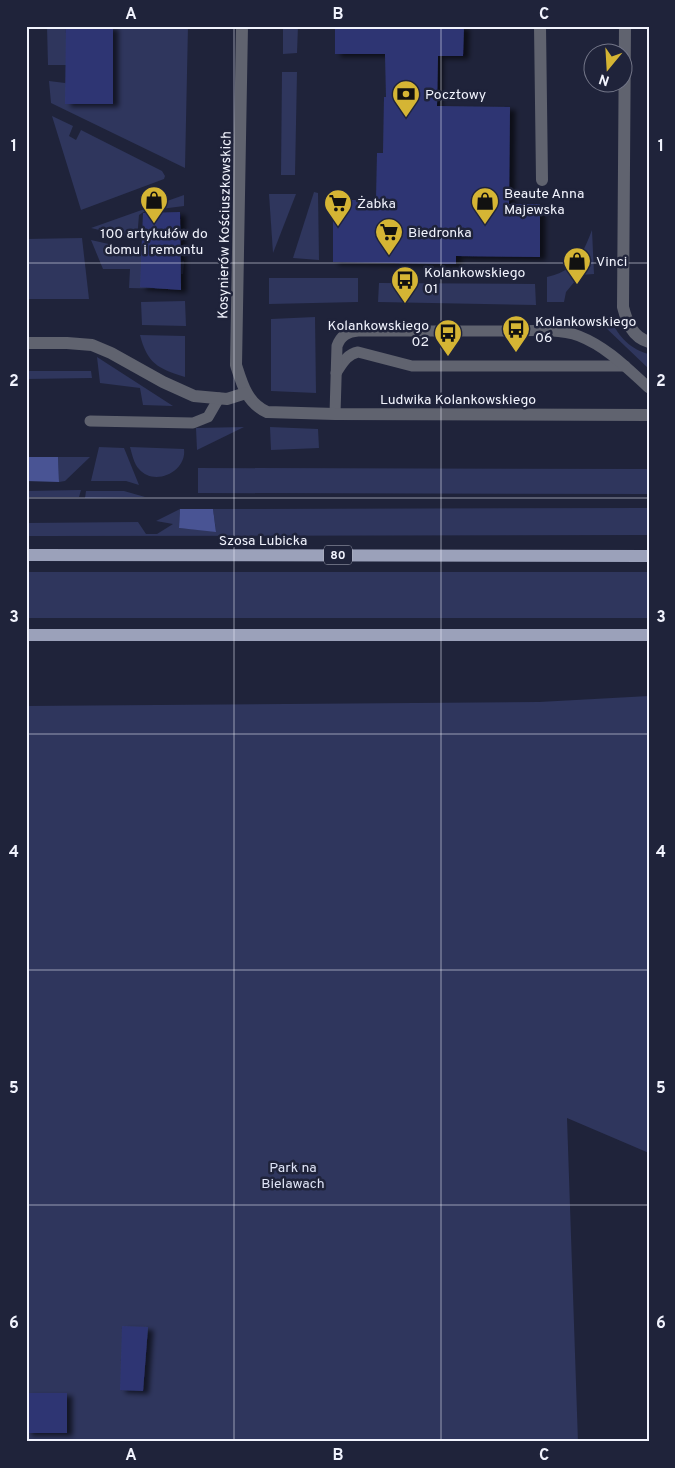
<svg xmlns="http://www.w3.org/2000/svg" width="675" height="1468" font-family="Overpass,sans-serif">
<defs>
<filter id="shadow"><feDropShadow dx="5.5" dy="3" stdDeviation="2.5" flood-color="#0009"/></filter>
</defs>
<rect width="100%" height="100%" fill="#1f233a"/>
<!-- green -->
<g fill="#2f365d">
<path d="M 47,26 L 66,26 L 66,65 L 48,65 Z"/>
<path d="M 113,26 L 188,26 L 185,168 L 51,103 L 49,81 L 65,83 L 112,104 Z"/>
<path d="M 283,26 L 298,26 L 297,53 L 283,54 Z"/>
<path d="M 282,72 L 297,72 L 295,175 L 281,175 Z"/>
<path d="M 52,116 L 73,126 L 69,136 L 76,140 L 81,130 L 162,171 L 165,176 L 164,179 L 81,210 Z"/>
<path d="M 314,192 L 318,193 L 319,260 L 293,258 Z"/>
<path d="M 269,194 L 296,194 L 273,253 Z"/>
<path d="M 184,195 L 184,206 L 145,211 L 139,215 L 137,239 L 91,228 Z"/>
<path d="M 592,230 L 594,274 L 580,275 L 566,292 L 564,302 L 547,302 L 547,277 C 576,270 582,256 592,230 Z"/>
<path d="M 82,238 L 89,299 L 26,299 L 26,239 Z"/>
<path d="M 91,240 L 184,261 L 183,274 L 170,274 L 169,289 L 129,288 L 130,269 L 103,269 Z"/>
<path d="M 269,278 L 358,278 L 358,302 L 269,304 Z"/>
<path d="M 379,283 L 535,284 L 536,305 L 378,302 Z"/>
<path d="M 185,301 L 186,326 L 142,325 L 141,302 Z"/>
<path d="M 315,317 L 316,393 L 271,391 L 271,319 Z"/>
<path d="M 611,320 C 618,336 631,350 649,354 L 649,369 L 603,325 L 606,321 Z"/>
<path d="M 140,335 L 185,336 L 185,377 C 158,369 147,363 140,335 Z"/>
<path d="M 97,357 L 173,406 L 143,405 L 140,388 L 100,383 Z"/>
<path d="M 26,371 L 91,371 L 92,378 L 26,379 Z"/>
<path d="M 244,427 L 197,450 L 196,428 Z"/>
<path d="M 270,427 L 318,429 L 319,448 L 271,450 Z"/>
<path d="M 99,447 L 124,448 L 139,485 L 126,481 L 91,481 Z"/>
<path d="M 130,447 L 184,449 C 187,472 154,487 139,469 C 134,464 132,454 130,447 Z"/>
<path d="M 58,457 L 90,457 L 65,481 L 59,482 Z"/>
<path d="M 198,468 L 649,469 L 649,494 L 198,493 Z"/>
<path d="M 81,490 L 79,497 L 26,497 L 26,491 Z"/>
<path d="M 86,491 L 124,491 L 145,497 L 85,498 Z"/>
<path d="M 649,508 L 649,535 L 26,536 L 26,523 L 138,522 L 146,534 L 157,534 L 173,524 L 156,521 L 180,509 L 179,528 L 216,531 L 213,509 Z"/>
<rect x="26" y="572" width="623" height="46"/>
<path d="M 649,696 L 649,1153 L 567,1118 L 578,1442 L 26,1442 L 26,706 L 539,702 Z"/>
</g>
<!-- forest -->
<g fill="#495494">
<path d="M 26,457 L 58,457 L 59,482 L 26,481 Z"/>
<path d="M 180,509 L 213,509 L 216,532 L 179,528 Z"/>
</g>
<!-- building -->
<g fill="#2f3673" filter="url(#shadow)">
<path d="M 66,26 L 113,26 L 113,104 L 65,104 Z"/>
<path d="M 335,26 L 464,26 L 463,56 L 438,56 L 437,106 L 510,107 L 509,204 L 540,204 L 540,257 L 456,256 L 456,264 L 333,262 L 333,200 L 376,200 L 377,153 L 383,153 L 384,97 L 386,97 L 385,54 L 335,54 Z"/>
<path d="M 180,212 L 181,290 L 140,287 L 143,213 Z"/>
<path d="M 122,1326 L 148,1327 L 143,1391 L 120,1390 Z"/>
<rect x="26" y="1393" width="41" height="40"/>
</g>
<g fill="none" stroke-linecap="round" stroke-linejoin="round">
<!-- service -->
<g stroke="#60636f" stroke-width="11">
<path d="M 336,373 C 342,364 347,354 358,352 L 412,366 L 625,366"/>
<path d="M 335,414 L 337,346 C 341,335 348,332 358,331 C 407,331 455,331 503,331 C 525,331 559,328 579,336 C 607,347 627,368 649,388"/>
<path d="M 90,421 L 193,423 L 208,417 L 219,398"/>
</g>
<!-- minor -->
<g stroke="#60636f" stroke-width="12">
<path d="M 242,26 L 236,365 C 242,384 247,403 267,412 L 335,414 L 649,415"/>
<path d="M 540,26 L 542,180"/>
<path d="M 625,26 L 623,307 C 627,322 632,337 649,342"/>
<path d="M 26,343 L 67,343 L 92,345 L 111,353 L 163,382 L 194,396 L 227,399 L 246,393"/>
</g>
<!-- primary -->
<g stroke="#9ba1ba" stroke-width="12">
<path d="M 26,555 L 649,556"/>
<path d="M 26,635 L 649,635"/>
</g>
</g>
<!-- grid -->
<path fill="none" stroke="#f1f3fd" stroke-width="1" stroke-opacity="0.55" d="M 234,26 L 234,1442M 441,26 L 441,1442M 26,263 L 649,263M 26,498 L 649,498M 26,734 L 649,734M 26,970 L 649,970M 26,1205 L 649,1205"/>
<!-- icons -->
<defs>
<g id="bank-pin" transform="scale(1.4375)"><path d="M0 17L-7.5 6A9.5 9.5 0 1 1 7.5 6Z" fill="#d5b534" stroke="#1f233a"/><path d="M-6-4H6V4H-6ZM0-2.3a2.3 2.3 0 1 0 0 4.6a2.3 2.3 0 1 0 0-4.6Z" fill="#111"/></g>
<g id="shop-pin" transform="scale(1.4375)"><path d="M0 17L-7.5 6A9.5 9.5 0 1 1 7.5 6Z" fill="#d5b534" stroke="#1f233a"/><path d="M-5-2.5h2.3a2.7 3.5 0 0 1 5.4 0H5L5.5 6h-11ZM-1.5-2.5h3a1.5 2.3 0 0 0-3 0Z" fill="#111"/></g>
<g id="supermarket-pin" transform="scale(1.4375)"><path d="M0 17L-7.5 6A9.5 9.5 0 1 1 7.5 6Z" fill="#d5b534" stroke="#1f233a"/><path d="M-6-5.5h2.5l.6 2H6L4.5 2H-2.5L-4.4-4H-6ZM-1.5 3.2a1.3 1.3 0 1 0 .1 0ZM3 3.2a1.3 1.3 0 1 0 .1 0Z" fill="#111"/></g>
<g id="bus-pin" transform="scale(1.4375)"><path d="M0 17L-7.5 6A9.5 9.5 0 1 1 7.5 6Z" fill="#d5b534" stroke="#1f233a"/><path d="M-5-6H5V4H4V6H2V4H-2V6H-4V4H-5ZM-3.5-4V0h7V-4ZM-3.5 1.2v1.5H-2V1.2ZM2 1.2v1.5H3.5V1.2Z" fill="#111"/></g>
</defs>
<g fill-rule="evenodd">
<use href="#bank-pin" x="406" y="94"/>
<use href="#shop-pin" x="154" y="200"/>
<use href="#shop-pin" x="485" y="201"/>
<use href="#supermarket-pin" x="338" y="203"/>
<use href="#supermarket-pin" x="389" y="232"/>
<use href="#shop-pin" x="577" y="261"/>
<use href="#bus-pin" x="405" y="280"/>
<use href="#bus-pin" x="516" y="329"/>
<use href="#bus-pin" x="448" y="333"/>
</g>
<g text-anchor="middle" stroke-width="5" stroke-linejoin="round" paint-order="stroke">
<!-- shield labels -->
<rect fill="#1f233a" stroke="#b2b5c2" stroke-width="1" x="324" y="545.5" width="28" height="19" rx="4"/>
<g font-size="12" font-weight="bold" fill="#f1f3fd">
<text x="338" y="559">80</text>
</g>
<!-- poi labels -->
<g font-size="14" fill="#f1f3fd" stroke="#1f233a" text-anchor="start">
<text x="425" y="99">Pocztowy</text>
<text x="504" y="198">Beaute Anna<tspan x="504" dy="16">Majewska</tspan></text>
<text x="357" y="208">Żabka</text>
<text x="408" y="237">Biedronka</text>
<text x="154" y="238" text-anchor="middle">100 artykułów do<tspan x="154" dy="16">domu i remontu</tspan></text>
<text x="596" y="266">Vinci</text>
<text x="424" y="277">Kolankowskiego<tspan x="424" dy="16">01</tspan></text>
<text x="535" y="326">Kolankowskiego<tspan x="535" dy="16">06</tspan></text>
<text x="429" y="330" text-anchor="end">Kolankowskiego<tspan x="429" dy="16">02</tspan></text>
</g>
<!-- street labels -->
<g font-size="14" fill="#f1f3fd" stroke="#1f233a">
<text transform="translate(224 225) rotate(-89)" y="5">Kosynierów Kościuszkowskich</text>
<text x="458" y="404">Ludwika Kolankowskiego</text>
<text x="263" y="545">Szosa Lubicka</text>
</g>
<!-- park labels -->
<g font-size="14" fill="#dee3f6" stroke="#1f233a">
<text x="293" y="1172">Park na<tspan x="293" dy="16">Bielawach</tspan></text>
</g>
</g>
<!-- border -->
<rect width="675" height="1468" fill="none" stroke="#1f233a" stroke-width="55"/>
<!-- north arrow -->
<g transform="translate(608 68) rotate(198)"><circle r="24" fill="#1f233a" stroke="#737688"/>
<path d="M0-4L9 19L0 12L-9 19Z" fill="#d5b534"/>
<text y="-8" font-size="14" font-weight="bold" text-anchor="middle" fill="#f1f3fd">N</text>
</g>
<rect x="28" y="28" width="620" height="1412" fill="none" stroke="#f1f3fd" stroke-width="2"/>
<g font-size="16" text-anchor="middle" font-weight="bold" fill="#f1f3fd">
<text x="131" y="19">A</text>
<text x="338" y="19">B</text>
<text x="544" y="19">C</text>
<text x="14" y="151">1</text>
<text x="661" y="151">1</text>
<text x="14" y="386">2</text>
<text x="661" y="386">2</text>
<text x="14" y="622">3</text>
<text x="661" y="622">3</text>
<text x="14" y="857">4</text>
<text x="661" y="857">4</text>
<text x="14" y="1093">5</text>
<text x="661" y="1093">5</text>
<text x="14" y="1328">6</text>
<text x="661" y="1328">6</text>
<text x="131" y="1460">A</text>
<text x="338" y="1460">B</text>
<text x="544" y="1460">C</text>
</g>
</svg>
